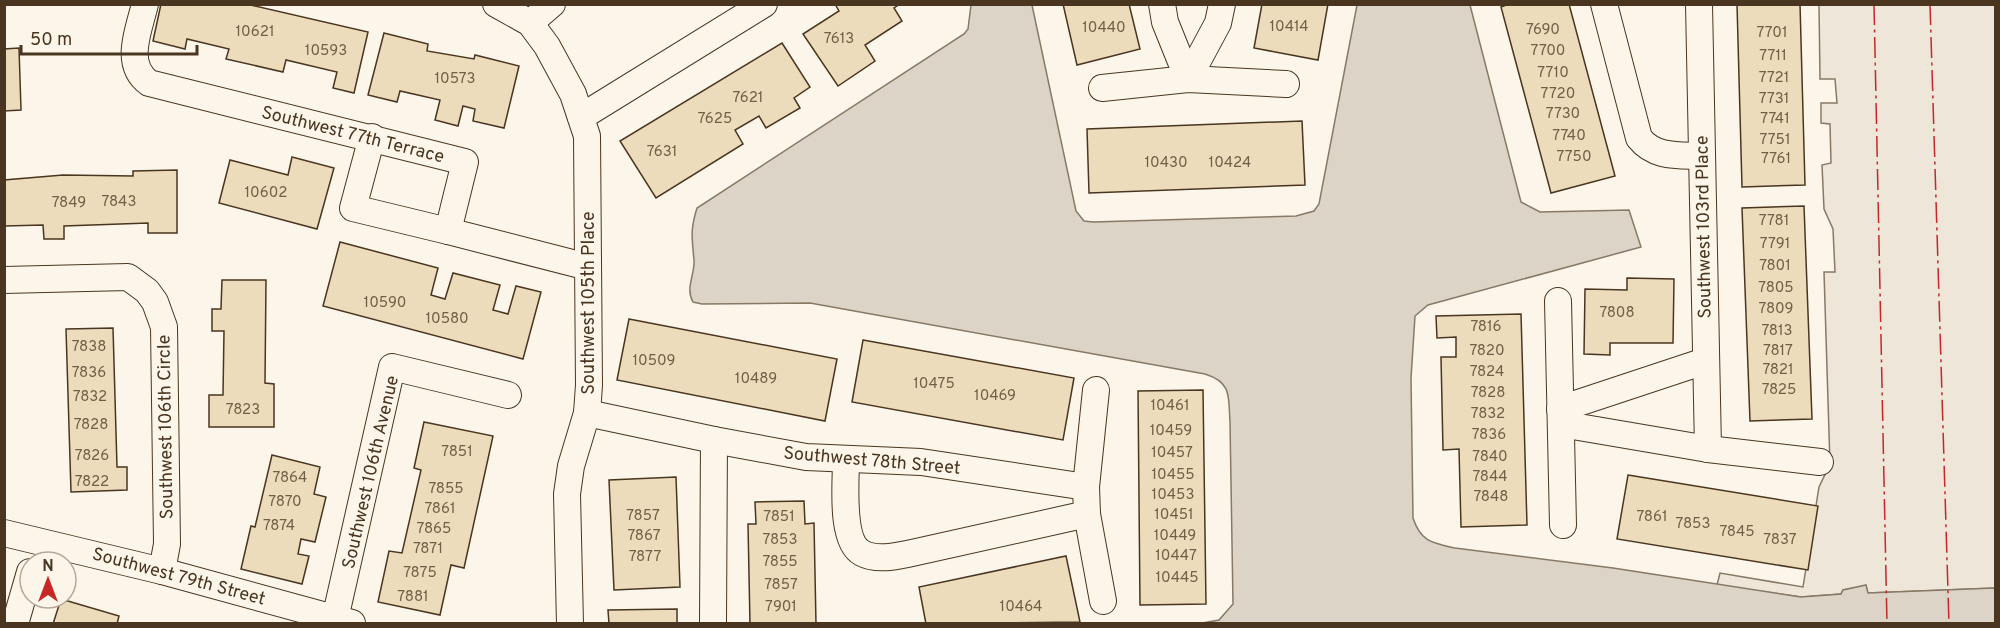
<svg xmlns="http://www.w3.org/2000/svg" width="2000" height="628" font-family="Overpass,sans-serif">
<rect width="100%" height="100%" fill="#fbf6e9"/>
<!-- green -->
<path fill="#ede6d9" stroke="#887966" stroke-width="1.5" d="M 1819,5 L 1995,5 L 1995,588 L 1867,593 L 1866,586 L 1843,590 L 1841,594 L 1801,597 L 1717,585 L 1720,573 L 1803,587 L 1819,487 L 1830,464 L 1824,272 L 1835,272 L 1833,229 L 1824,209 L 1822,165 L 1831,163 L 1830,124 L 1821,123 L 1821,103 L 1837,103 L 1835,79 L 1820,79 Z"/>
<!-- water -->
<path fill="#dcd4c6" stroke="#887966" stroke-width="1.5" d="M 971,5 L 1032,5 L 1076,211 L 1084,221 L 1093,222 L 1296,216 L 1314,211 L 1319,204 L 1357,5 L 1470,5 L 1521,202 L 1540,212 L 1629,210 L 1641,247 L 1428,305 L 1415,316 L 1411,378 L 1413,518 C 1421,542 1432,543 1455,548 L 1613,568 L 1801,597 L 1841,594 L 1843,590 L 1866,585 L 1868,593 L 1995,588 L 1995,623 L 1202,623 L 1219,620 L 1233,604 L 1230,422 C 1228,397 1233,383 1205,374 L 810,303 L 702,304 L 693,302 C 685,288 695,275 694,260 C 692,238 690,230 697,208 L 964,34 L 968,29 Z"/>
<!-- building -->
<g fill="#ecdcbc" stroke="#4a3520" stroke-width="1.5">
<path d="M 161,4 L 246,4 L 368,32 L 354,93 L 333,88 L 337,72 L 286,60 L 283,72 L 226,59 L 229,49 L 187,39 L 185,49 L 153,41 Z"/>
<path d="M 835,4 L 900,4 L 894,8 L 902,21 L 865,45 L 875,61 L 838,86 L 803,34 L 839,11 Z"/>
<path d="M 1063,4 L 1129,4 L 1140,49 L 1077,65 Z"/>
<path d="M 1262,4 L 1328,4 L 1318,60 L 1254,48 Z"/>
<path d="M 1509,4 L 1569,4 L 1615,176 L 1551,193 L 1501,7 Z"/>
<path d="M 1737,4 L 1800,4 L 1805,185 L 1742,187 Z"/>
<path d="M 384,33 L 428,44 L 427,51 L 474,59 L 475,55 L 519,66 L 504,128 L 473,121 L 475,109 L 463,106 L 458,126 L 435,120 L 440,100 L 400,91 L 397,102 L 368,95 Z"/>
<path d="M 782,43 L 810,87 L 794,98 L 800,108 L 766,128 L 759,116 L 735,130 L 743,144 L 656,198 L 620,141 Z"/>
<path d="M 19,48 L 21,110 L 4,111 L 4,49 Z"/>
<path d="M 1302,121 L 1305,185 L 1089,193 L 1087,129 Z"/>
<path d="M 292,157 L 334,168 L 317,229 L 219,203 L 230,160 L 288,175 Z"/>
<path d="M 177,170 L 177,233 L 148,233 L 148,223 L 64,226 L 64,239 L 44,239 L 43,225 L 4,226 L 4,180 L 63,175 L 133,176 L 133,171 Z"/>
<path d="M 1804,206 L 1812,419 L 1750,421 L 1742,208 Z"/>
<path d="M 340,242 L 438,268 L 431,295 L 445,299 L 453,273 L 500,285 L 493,310 L 508,314 L 516,286 L 541,292 L 523,359 L 323,306 Z"/>
<path d="M 1627,278 L 1674,279 L 1673,343 L 1610,343 L 1610,355 L 1584,354 L 1585,289 L 1627,290 Z"/>
<path d="M 222,280 L 266,280 L 265,383 L 274,384 L 274,427 L 209,427 L 209,395 L 223,395 L 224,331 L 212,331 L 212,309 L 221,309 Z"/>
<path d="M 1521,314 L 1527,525 L 1461,527 L 1459,449 L 1443,450 L 1441,357 L 1456,357 L 1456,337 L 1437,338 L 1436,316 Z"/>
<path d="M 629,319 L 837,359 L 825,421 L 617,380 Z"/>
<path d="M 113,328 L 117,467 L 127,467 L 127,490 L 71,492 L 66,329 Z"/>
<path d="M 863,340 L 1074,378 L 1063,440 L 852,402 Z"/>
<path d="M 1203,390 L 1206,604 L 1140,605 L 1138,391 Z"/>
<path d="M 424,422 L 493,436 L 464,568 L 451,565 L 440,615 L 378,602 L 389,551 L 402,553 L 421,470 L 414,468 Z"/>
<path d="M 272,455 L 320,467 L 314,494 L 326,497 L 315,542 L 301,539 L 298,554 L 309,556 L 302,584 L 241,569 L 251,526 L 255,527 Z"/>
<path d="M 1628,475 L 1818,506 L 1808,570 L 1617,539 Z"/>
<path d="M 676,477 L 680,587 L 614,590 L 609,480 Z"/>
<path d="M 804,501 L 805,524 L 814,523 L 816,624 L 750,624 L 748,524 L 756,524 L 755,502 Z"/>
<path d="M 1066,556 L 1080,622 L 926,624 L 919,587 Z"/>
<path d="M 61,599 L 119,616 L 117,624 L 53,624 Z"/>
<path d="M 677,609 L 677,624 L 609,624 L 608,610 Z"/>
</g>
<g fill="none" stroke-linecap="round" stroke-linejoin="round">
<!-- minor casing -->
<g stroke="#4a3520" stroke-width="28">
<g id="minor">
<path d="M 145,4 C 139,30 123,64 149,83 L 465,162 L 448,231 L 588,267"/>
<path d="M 496,4 L 530,23 L 547,46 L 573,94 L 587,136 L 589,385 L 587,413 L 571,466 L 567,494 L 570,624"/>
<path d="M 1162,4 L 1165,22 L 1188,79"/>
<path d="M 1604,4 L 1639,138 C 1655,158 1678,155 1701,156"/>
<path d="M 1699,4 L 1708,449"/>
<path d="M 530,23 L 552,4"/>
<path d="M 1188,79 L 1218,23 L 1222,4"/>
<path d="M 1102,88 L 1188,79 L 1286,84"/>
<path d="M 581,117 L 764,4"/>
<path d="M 372,137 L 353,208 L 448,231"/>
<path d="M 4,280 L 128,277 L 147,291 L 155,302 L 164,327 L 167,544 L 162,571"/>
<path d="M 1558,301 L 1563,525"/>
<path d="M 1096,390 L 1086,487 L 1087,514 L 1103,601"/>
<path d="M 1560,409 L 1705,361"/>
<path d="M 587,413 L 714,440 L 806,457 L 921,462 L 1086,487"/>
<path d="M 1561,424 L 1708,449 L 1820,462"/>
<path d="M 846,460 C 846,482 840,541 862,553 C 877,561 897,556 912,553 L 1087,514"/>
<path d="M 4,533 L 162,571 L 352,623"/>
<path d="M 335,619 L 392,367 L 508,395"/>
<path d="M 15,624 L 30,572"/>
<path d="M 713,624 L 714,440"/>
</g>
</g>
<!-- minor -->
<use href="#minor" stroke="#fbf6e9" stroke-width="26"/>
<!-- power -->
<g stroke="#c62828" stroke-width="1.5" stroke-dasharray="21 4.5 3 4.5" stroke-linecap="butt">
<path d="M 1874,4 L 1887,624"/>
<path d="M 1930,4 L 1949,624"/>
</g>
</g>
<g text-anchor="middle" stroke-width="4.5" stroke-linejoin="round" paint-order="stroke">
<!-- number labels -->
<g font-size="15" fill="#725f47">
<text x="1289" y="31">10414</text>
<text x="1104" y="32">10440</text>
<text x="1543" y="34">7690</text>
<text x="255" y="36">10621</text>
<text x="1772" y="37">7701</text>
<text x="839" y="43">7613</text>
<text x="326" y="55">10593</text>
<text x="1548" y="55">7700</text>
<text x="1773" y="60">7711</text>
<text x="1553" y="77">7710</text>
<text x="1774" y="82">7721</text>
<text x="455" y="83">10573</text>
<text x="1558" y="98">7720</text>
<text x="748" y="102">7621</text>
<text x="1774" y="103">7731</text>
<text x="1563" y="118">7730</text>
<text x="715" y="123">7625</text>
<text x="1775" y="123">7741</text>
<text x="1569" y="140">7740</text>
<text x="1775" y="144">7751</text>
<text x="662" y="156">7631</text>
<text x="1574" y="161">7750</text>
<text x="1776" y="163">7761</text>
<text x="1166" y="167">10430</text>
<text x="1230" y="167">10424</text>
<text x="266" y="197">10602</text>
<text x="119" y="206">7843</text>
<text x="69" y="207">7849</text>
<text x="1774" y="225">7781</text>
<text x="1775" y="248">7791</text>
<text x="1775" y="270">7801</text>
<text x="1776" y="292">7805</text>
<text x="385" y="307">10590</text>
<text x="1776" y="313">7809</text>
<text x="1617" y="317">7808</text>
<text x="447" y="323">10580</text>
<text x="1486" y="331">7816</text>
<text x="1777" y="335">7813</text>
<text x="89" y="351">7838</text>
<text x="1487" y="355">7820</text>
<text x="1778" y="355">7817</text>
<text x="654" y="365">10509</text>
<text x="1778" y="374">7821</text>
<text x="1487" y="376">7824</text>
<text x="89" y="377">7836</text>
<text x="756" y="383">10489</text>
<text x="934" y="388">10475</text>
<text x="1779" y="394">7825</text>
<text x="1488" y="397">7828</text>
<text x="995" y="400">10469</text>
<text x="90" y="401">7832</text>
<text x="1170" y="410">10461</text>
<text x="243" y="414">7823</text>
<text x="1488" y="418">7832</text>
<text x="91" y="429">7828</text>
<text x="1171" y="435">10459</text>
<text x="1489" y="439">7836</text>
<text x="457" y="456">7851</text>
<text x="1172" y="457">10457</text>
<text x="92" y="460">7826</text>
<text x="1490" y="461">7840</text>
<text x="1173" y="479">10455</text>
<text x="1490" y="481">7844</text>
<text x="290" y="482">7864</text>
<text x="92" y="486">7822</text>
<text x="446" y="493">7855</text>
<text x="1173" y="499">10453</text>
<text x="1491" y="501">7848</text>
<text x="285" y="506">7870</text>
<text x="440" y="513">7861</text>
<text x="1174" y="519">10451</text>
<text x="643" y="520">7857</text>
<text x="779" y="521">7851</text>
<text x="1652" y="521">7861</text>
<text x="1693" y="528">7853</text>
<text x="279" y="530">7874</text>
<text x="434" y="533">7865</text>
<text x="1737" y="536">7845</text>
<text x="644" y="540">7867</text>
<text x="1175" y="540">10449</text>
<text x="780" y="544">7853</text>
<text x="1780" y="544">7837</text>
<text x="428" y="553">7871</text>
<text x="1176" y="560">10447</text>
<text x="645" y="561">7877</text>
<text x="780" y="566">7855</text>
<text x="420" y="577">7875</text>
<text x="1177" y="582">10445</text>
<text x="781" y="589">7857</text>
<text x="413" y="601">7881</text>
<text x="781" y="611">7901</text>
<text x="1021" y="611">10464</text>
</g>
<!-- street labels -->
<g font-size="18" fill="#4a3520" stroke="#fbf6e9">
<text transform="translate(353 134) rotate(14)" y="6">Southwest 77th Terrace</text>
<text transform="translate(1703 227) rotate(-91)" y="6">Southwest 103rd Place</text>
<text transform="translate(588 303) rotate(-90)" y="6">Southwest 105th Place</text>
<text transform="translate(165 427) rotate(-91)" y="6">Southwest 106th Circle</text>
<text transform="translate(872 460) rotate(5)" y="6">Southwest 78th Street</text>
<text transform="translate(370 472) rotate(-77)" y="6">Southwest 106th Avenue</text>
<text transform="translate(179 576) rotate(15)" y="6">Southwest 79th Street</text>
</g>
</g>
<!-- border -->
<rect width="2000" height="628" fill="none" stroke="#4a3520" stroke-width="12"/>
<!-- north arrow -->
<g transform="translate(48 580)"><circle r="28" fill="#fbf6e9" stroke="#b4a999" stroke-width="1.5"/>
<path d="M0-4.5L10 22L0 15L-10 22Z" fill="#c62828"/>
<text y="-9" font-size="16" font-weight="bold" text-anchor="middle" fill="#4a3520">N</text>
</g>
<!-- scale -->
<path d="M21 45v9h176v-9" fill="none" stroke="#4a3520" stroke-width="3"/>
<text x="30" y="45" font-size="18" fill="#4a3520" stroke="#fbf6e9" stroke-width="4.5" paint-order="stroke">50 m</text>
</svg>
